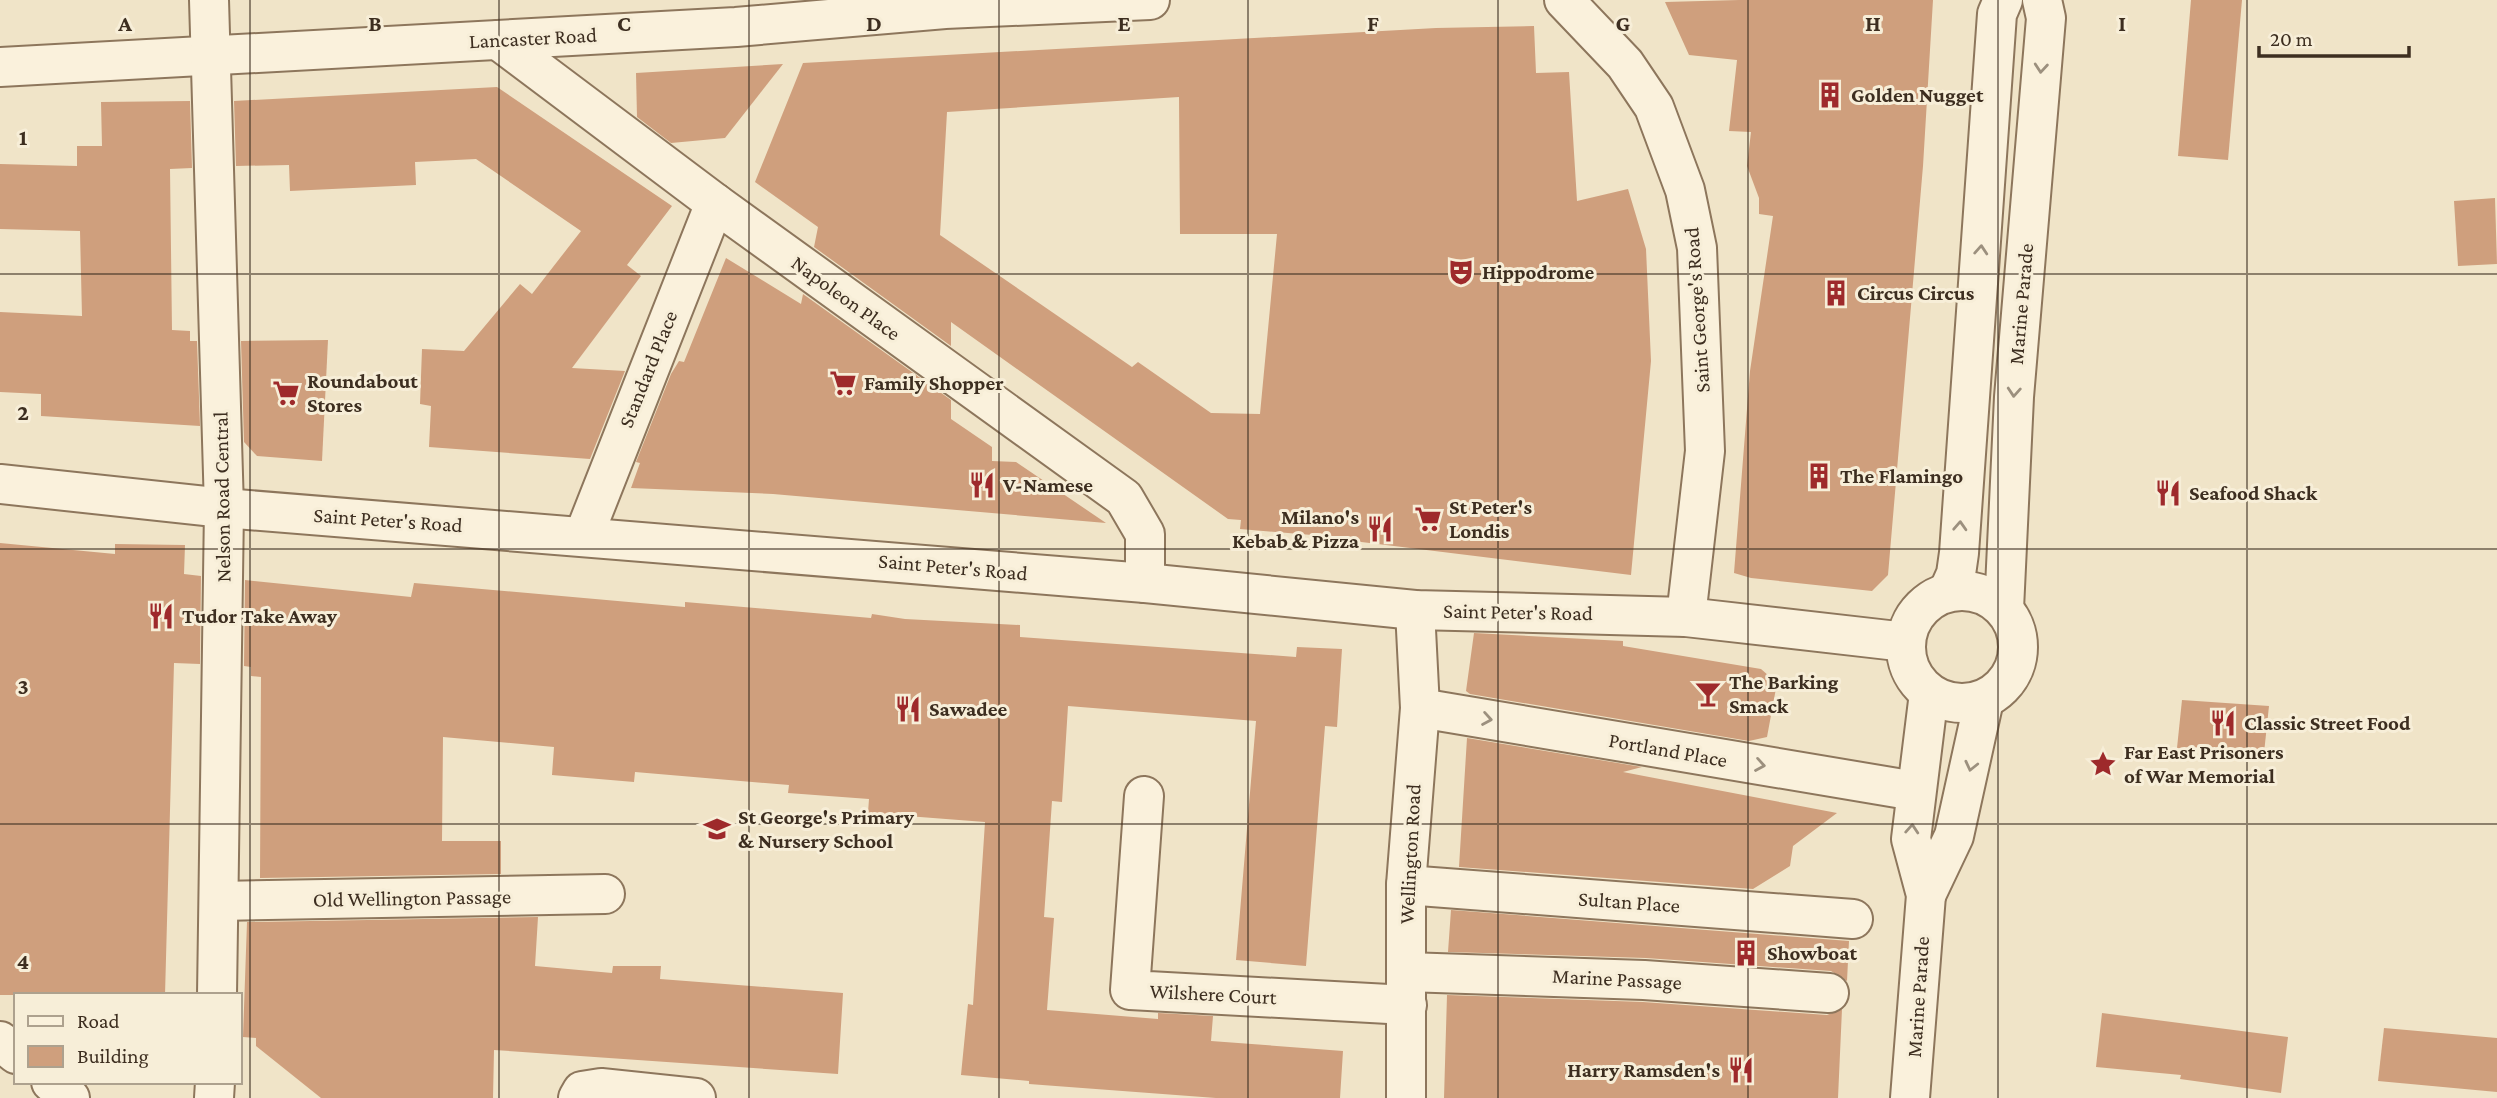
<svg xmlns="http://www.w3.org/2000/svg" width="2497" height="1098" font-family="'Crimson Pro',serif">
<rect width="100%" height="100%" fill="#f0e4c8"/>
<!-- building -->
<g fill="#cf9f7d" fill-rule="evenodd">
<path d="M 1739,0 L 1933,0 L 1923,166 L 1888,575 L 1872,591 L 1751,578 L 1734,573 L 1750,371 L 1773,216 L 1759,214 L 1759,198 L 1747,166 L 1751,132 L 1729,131 L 1737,60 L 1689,55 L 1665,2 Z"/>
<path d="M 2191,0 L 2242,0 L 2228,160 L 2178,156 Z"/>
<path d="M 1534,26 L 1536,73 L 1569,72 L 1577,201 L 1628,189 L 1646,249 L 1651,361 L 1631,575 L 1337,539 L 1324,550 L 1312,535 L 1240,529 L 1241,520 L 1228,519 L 951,322 L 951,346 L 814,247 L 818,227 L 755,182 L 803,63 L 1436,28 ZM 1179,97 L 1180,234 L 1277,234 L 1260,414 L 1211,413 L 1138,362 L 1132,367 L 940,235 L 947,112 Z"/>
<path d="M 783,64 L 725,138 L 671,143 L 637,117 L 636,73 Z"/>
<path d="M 497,87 L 672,206 L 627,265 L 641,276 L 572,368 L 625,371 L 590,459 L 429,447 L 431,406 L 420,404 L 422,349 L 464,351 L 520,284 L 532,294 L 581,231 L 476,159 L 415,162 L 416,185 L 290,191 L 289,165 L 236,166 L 234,101 Z"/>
<path d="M 190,101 L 192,168 L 170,169 L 172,330 L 190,331 L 190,341 L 197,341 L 200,426 L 41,416 L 41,394 L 0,392 L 0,312 L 82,316 L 80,231 L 0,229 L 0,164 L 77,166 L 77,146 L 102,146 L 101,102 Z"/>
<path d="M 2495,198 L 2497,264 L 2458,266 L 2454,201 Z"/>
<path d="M 726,258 L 801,304 L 803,294 L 951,400 L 951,419 L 992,447 L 992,461 L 1016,462 L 1106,523 L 773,494 L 631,488 L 640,463 L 636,462 L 671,374 L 679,361 L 684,362 Z"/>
<path d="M 328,340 L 322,461 L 257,456 L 244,442 L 241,341 Z"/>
<path d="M 0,543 L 115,554 L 115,544 L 185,545 L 184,574 L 201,576 L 200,664 L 174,663 L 165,995 L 0,995 Z"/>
<path d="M 245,580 L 411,597 L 414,583 L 685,607 L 685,602 L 871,618 L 872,614 L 905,619 L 1020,625 L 1020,637 L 1296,657 L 1297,647 L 1342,649 L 1337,727 L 1325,726 L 1306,966 L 1236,960 L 1256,721 L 1068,706 L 1062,802 L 1052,801 L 1044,917 L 1054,918 L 1047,1010 L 1158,1019 L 1158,1013 L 1213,1016 L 1211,1041 L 1343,1051 L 1340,1098 L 1216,1098 L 1029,1084 L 1029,1081 L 961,1075 L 968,1004 L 973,1005 L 985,822 L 868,813 L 869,799 L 788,793 L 789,785 L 635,772 L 634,782 L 552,775 L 554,747 L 443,737 L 442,841 L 501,841 L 501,874 L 260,878 L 261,677 L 251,676 L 251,667 L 244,666 Z"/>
<path d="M 1474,633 L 1623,641 L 1623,646 L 1761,669 L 1777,683 L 1767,737 L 1749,741 L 1470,694 L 1466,691 Z"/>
<path d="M 2182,700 L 2269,706 L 2264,753 L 2177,748 Z"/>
<path d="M 1467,738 L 1642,767 L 1623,772 L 1837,813 L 1793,846 L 1790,866 L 1753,889 L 1459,867 Z"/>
<path d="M 1451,910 L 1849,941 L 1847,981 L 1831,971 L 1646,958 L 1448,952 Z"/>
<path d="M 538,917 L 535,966 L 612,973 L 613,966 L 661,966 L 660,979 L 843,993 L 838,1074 L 494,1050 L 493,1098 L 321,1098 L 256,1046 L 256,1038 L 243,1037 L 247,922 Z"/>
<path d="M 1447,995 L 1643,1002 L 1827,1015 L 1842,1009 L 1838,1098 L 1444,1098 Z"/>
<path d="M 2102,1013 L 2288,1037 L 2281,1093 L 2180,1079 L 2181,1075 L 2096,1067 Z"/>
<path d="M 2384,1028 L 2497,1038 L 2497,1092 L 2378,1081 Z"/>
</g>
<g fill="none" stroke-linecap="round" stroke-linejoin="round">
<!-- minor casing -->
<g stroke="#8d765c" stroke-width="42">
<g id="minor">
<path d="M 1564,0 L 1625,64 L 1654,107 L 1685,190 L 1697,248 L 1705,451 L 1686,617"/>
<path d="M 498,40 L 715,203 L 1124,498 L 1145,534 L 1145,583"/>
<path d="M 0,67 L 736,27 L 945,9 L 1150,0"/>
<path d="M 584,535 L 715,203"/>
<path d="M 1420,708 L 1915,791"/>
<path d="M 1144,796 L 1130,990 L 1407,1005"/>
<path d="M 1406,885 L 1853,919"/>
<path d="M 219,901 L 605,894"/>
<path d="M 1406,972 L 1644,980 L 1829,993"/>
<path d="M 0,1041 L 16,1054"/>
<path d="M 51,1082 L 70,1098"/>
<path d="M 578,1098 L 582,1091 L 601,1088 L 696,1098"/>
<path d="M 1406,1098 L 1406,885 L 1420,708 L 1415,610"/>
</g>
</g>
<!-- tertiary casing -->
<g stroke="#8d765c" stroke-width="42">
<g id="tertiary">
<path d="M 209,0 L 224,508 L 217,995"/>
<path d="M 0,484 L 224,508 L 1145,583 L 1415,610 L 1686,617 L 1906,642"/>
<circle cx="1962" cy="647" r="56"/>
<path d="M 1948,592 L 1956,574 L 1959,553 L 1997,14 L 2003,0"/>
<path d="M 2004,609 L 2014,397 L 2046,18 L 2042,0"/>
<path d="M 1926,895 L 1954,836 L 1984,700"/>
<path d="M 214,1098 L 215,1082"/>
<path d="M 1910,1098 L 1926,895 L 1911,839 L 1929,693"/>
</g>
</g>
<!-- minor -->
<use href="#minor" stroke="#faf1dc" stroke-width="38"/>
<!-- tertiary -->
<use href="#tertiary" stroke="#faf1dc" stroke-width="38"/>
</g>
<!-- one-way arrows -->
<defs><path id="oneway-chevron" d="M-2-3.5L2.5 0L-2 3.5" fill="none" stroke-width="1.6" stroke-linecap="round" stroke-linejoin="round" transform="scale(1.75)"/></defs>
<g stroke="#9c907e">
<use href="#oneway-chevron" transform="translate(2041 68) rotate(95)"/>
<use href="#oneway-chevron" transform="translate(1981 250) rotate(-86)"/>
<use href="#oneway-chevron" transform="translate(2014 392) rotate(94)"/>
<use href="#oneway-chevron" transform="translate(1960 526) rotate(-87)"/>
<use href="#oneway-chevron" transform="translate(1487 719) rotate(10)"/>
<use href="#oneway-chevron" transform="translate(1760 765) rotate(10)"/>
<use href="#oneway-chevron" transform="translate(1971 766) rotate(103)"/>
<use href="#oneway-chevron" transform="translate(1912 829) rotate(-86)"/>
</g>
<!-- grid -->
<path fill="none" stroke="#3d2e20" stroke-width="2" stroke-opacity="0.55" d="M 250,0 L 250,1098M 499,0 L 499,1098M 749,0 L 749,1098M 999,0 L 999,1098M 1248,0 L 1248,1098M 1498,0 L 1498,1098M 1748,0 L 1748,1098M 1998,0 L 1998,1098M 2247,0 L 2247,1098M 0,274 L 2497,274M 0,549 L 2497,549M 0,824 L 2497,824"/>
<!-- icons -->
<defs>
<g id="building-bare" transform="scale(2.1)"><path d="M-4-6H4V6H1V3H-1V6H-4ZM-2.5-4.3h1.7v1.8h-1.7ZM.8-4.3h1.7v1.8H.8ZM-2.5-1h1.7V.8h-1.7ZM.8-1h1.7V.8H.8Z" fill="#9e2a2b" stroke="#f7eed8" stroke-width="2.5" paint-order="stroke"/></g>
<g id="theatre-bare" transform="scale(2.1)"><path d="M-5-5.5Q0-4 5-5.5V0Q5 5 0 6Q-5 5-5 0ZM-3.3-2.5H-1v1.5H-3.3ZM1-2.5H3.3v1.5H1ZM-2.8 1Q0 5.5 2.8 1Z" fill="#9e2a2b" stroke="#f7eed8" stroke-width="2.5" paint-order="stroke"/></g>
<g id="supermarket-bare" transform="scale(2.1)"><path d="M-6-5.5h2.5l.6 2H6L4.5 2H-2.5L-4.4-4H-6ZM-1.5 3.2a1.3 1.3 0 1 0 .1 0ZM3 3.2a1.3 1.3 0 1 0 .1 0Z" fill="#9e2a2b" stroke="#f7eed8" stroke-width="2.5" paint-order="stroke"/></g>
<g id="restaurant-bare" transform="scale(2.1)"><path d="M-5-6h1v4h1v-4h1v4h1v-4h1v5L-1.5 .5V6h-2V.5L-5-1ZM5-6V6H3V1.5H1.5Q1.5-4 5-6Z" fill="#9e2a2b" stroke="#f7eed8" stroke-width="2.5" paint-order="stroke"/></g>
<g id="bar-bare" transform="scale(2.1)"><path d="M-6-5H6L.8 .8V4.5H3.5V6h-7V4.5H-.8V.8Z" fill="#9e2a2b" stroke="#f7eed8" stroke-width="2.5" paint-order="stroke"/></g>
<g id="sight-bare" transform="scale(2.1)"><path d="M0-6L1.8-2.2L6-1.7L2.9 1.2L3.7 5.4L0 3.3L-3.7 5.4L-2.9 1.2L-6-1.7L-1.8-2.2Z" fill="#9e2a2b" stroke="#f7eed8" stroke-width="2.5" paint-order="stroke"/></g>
<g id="school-bare" transform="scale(2.1)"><path d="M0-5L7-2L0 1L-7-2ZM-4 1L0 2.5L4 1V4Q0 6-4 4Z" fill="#9e2a2b" stroke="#f7eed8" stroke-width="2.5" paint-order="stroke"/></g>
</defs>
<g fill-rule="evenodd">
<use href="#building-bare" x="1830" y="95"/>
<use href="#theatre-bare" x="1461" y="272"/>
<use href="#building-bare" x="1836" y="293"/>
<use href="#supermarket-bare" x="843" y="383"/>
<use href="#supermarket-bare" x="286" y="393"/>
<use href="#building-bare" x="1819" y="476"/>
<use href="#restaurant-bare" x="982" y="485"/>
<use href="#restaurant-bare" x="2168" y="493"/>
<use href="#supermarket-bare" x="1428" y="519"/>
<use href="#restaurant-bare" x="1380" y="529"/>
<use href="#restaurant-bare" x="161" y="616"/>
<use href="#bar-bare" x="1708" y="694"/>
<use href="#restaurant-bare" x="908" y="709"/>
<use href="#restaurant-bare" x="2223" y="723"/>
<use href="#sight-bare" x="2103" y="764"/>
<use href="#school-bare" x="717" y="829"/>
<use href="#building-bare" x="1746" y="953"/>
<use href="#restaurant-bare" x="1741" y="1070"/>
</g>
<g text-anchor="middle" stroke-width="6" stroke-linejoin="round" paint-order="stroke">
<!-- street labels -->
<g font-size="21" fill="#3d2e20" stroke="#f7eed8">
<text transform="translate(533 38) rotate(-3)" y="7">Lancaster Road</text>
<text transform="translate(846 298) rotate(36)" y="7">Napoleon Place</text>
<text transform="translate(2021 304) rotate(-85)" y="7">Marine Parade</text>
<text transform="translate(1697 310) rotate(-94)" y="7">Saint George's Road</text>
<text transform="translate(648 369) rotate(-68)" y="7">Standard Place</text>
<text transform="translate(222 497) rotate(-91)" y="7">Nelson Road Central</text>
<text transform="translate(388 520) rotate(4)" y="7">Saint Peter's Road</text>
<text transform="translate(953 567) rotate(5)" y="7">Saint Peter's Road</text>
<text transform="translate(1518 612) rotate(1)" y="7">Saint Peter's Road</text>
<text transform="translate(1668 750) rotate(10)" y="7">Portland Place</text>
<text transform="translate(1410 854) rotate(-87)" y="7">Wellington Road</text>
<text transform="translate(412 898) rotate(-1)" y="7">Old Wellington Passage</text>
<text transform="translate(1629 902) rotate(4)" y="7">Sultan Place</text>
<text transform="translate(1617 979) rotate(3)" y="7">Marine Passage</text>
<text transform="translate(1213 994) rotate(3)" y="7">Wilshere Court</text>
<text transform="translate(1918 997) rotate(-86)" y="7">Marine Parade</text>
</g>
<!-- poi labels -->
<g font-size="21" font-weight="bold" fill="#3d2e20" stroke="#f7eed8" text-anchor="start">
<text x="1851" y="102">Golden Nugget</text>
<text x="1482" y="279">Hippodrome</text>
<text x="1857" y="300">Circus Circus</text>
<text x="307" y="388">Roundabout<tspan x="307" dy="24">Stores</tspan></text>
<text x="864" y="390">Family Shopper</text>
<text x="1840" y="483">The Flamingo</text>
<text x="1003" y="492">V-Namese</text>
<text x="2189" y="500">Seafood Shack</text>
<text x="1449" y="514">St Peter's<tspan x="1449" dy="24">Londis</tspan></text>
<text x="1359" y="524" text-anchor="end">Milano's<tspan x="1359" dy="24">Kebab &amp; Pizza</tspan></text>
<text x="182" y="623">Tudor Take Away</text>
<text x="1729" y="689">The Barking<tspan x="1729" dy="24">Smack</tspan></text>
<text x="929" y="716">Sawadee</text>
<text x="2244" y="730">Classic Street Food</text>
<text x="2124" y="759">Far East Prisoners<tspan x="2124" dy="24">of War Memorial</tspan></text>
<text x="738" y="824">St George's Primary<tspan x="738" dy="24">&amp; Nursery School</tspan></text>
<text x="1767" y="960">Showboat</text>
<text x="1720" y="1077" text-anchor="end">Harry Ramsden's</text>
</g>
</g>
<g font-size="23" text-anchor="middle" font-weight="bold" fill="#3d2e20" stroke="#f7eed8" stroke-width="6" stroke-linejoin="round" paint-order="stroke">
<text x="125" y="31">A</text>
<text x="375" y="31">B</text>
<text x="624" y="31">C</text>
<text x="874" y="31">D</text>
<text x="1124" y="31">E</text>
<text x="1373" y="31">F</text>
<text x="1623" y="31">G</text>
<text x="1873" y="31">H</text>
<text x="2122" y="31">I</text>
<text x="23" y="145">1</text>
<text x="23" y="420">2</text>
<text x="23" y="694">3</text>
<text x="23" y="969">4</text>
</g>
<!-- legend -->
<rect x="14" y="993" width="228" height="91" fill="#f7eed8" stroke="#ada18e" stroke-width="2"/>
<rect x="28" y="1016" width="35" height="10" fill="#faf1dc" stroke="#ada18e" stroke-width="2"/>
<text x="77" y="1028" font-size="21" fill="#3d2e20">Road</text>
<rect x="28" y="1046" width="35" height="21" fill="#cf9f7d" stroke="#ada18e" stroke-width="2"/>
<text x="77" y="1063" font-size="21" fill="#3d2e20">Building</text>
<!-- scale -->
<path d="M2259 46v10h150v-10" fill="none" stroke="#3d2e20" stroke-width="3.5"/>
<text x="2270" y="46" font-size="21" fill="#3d2e20" stroke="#f7eed8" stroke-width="5" paint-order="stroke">20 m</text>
</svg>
